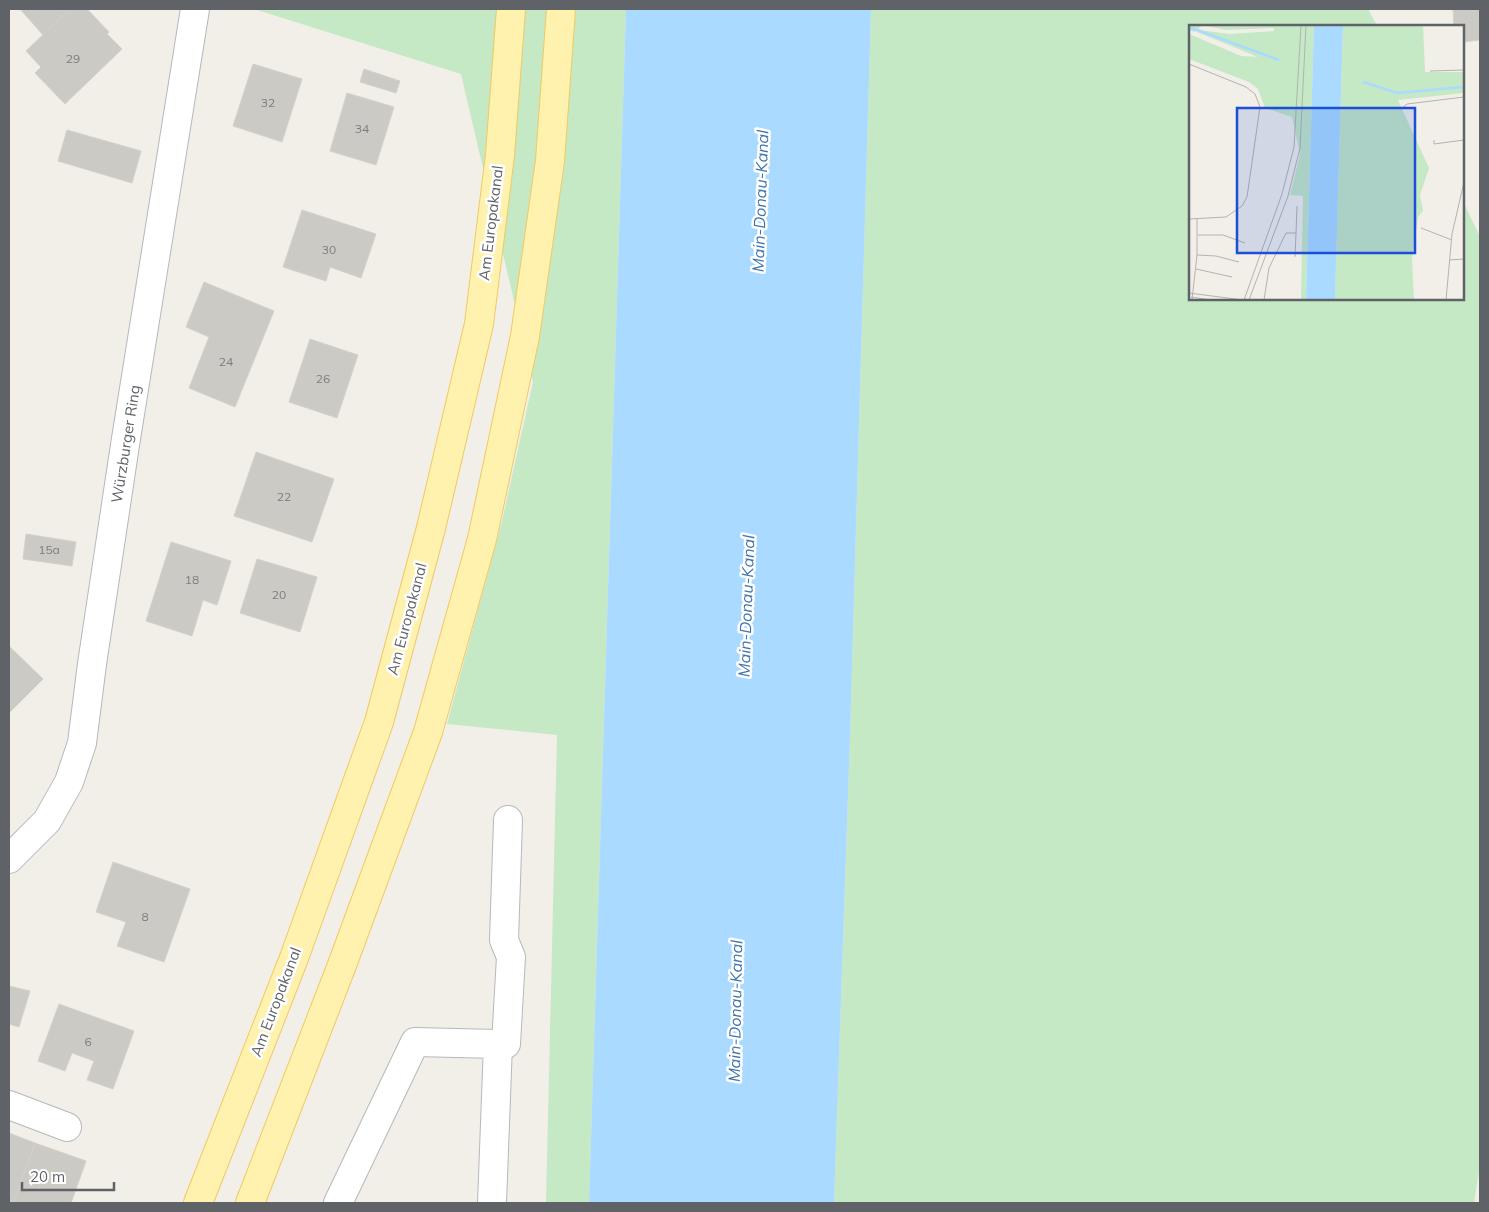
<svg xmlns="http://www.w3.org/2000/svg" width="1489" height="1212" font-family="Mulish,sans-serif">
<rect width="100%" height="100%" fill="#f1efe8"/>
<!-- green -->
<g fill="#c5e8c5">
<path d="M 254,9 L 626,9 L 589,1203 L 546,1203 L 557,735 L 447,724 L 502,521 L 533,382 L 461,74 Z"/>
<path d="M 871,9 L 1368,9 L 1377,26 L 1190,26 L 1190,299 L 1463,299 L 1463,201 L 1480,237 L 1480,1165 L 1474,1203 L 834,1203 L 850,737 Z"/>
</g>
<!-- water -->
<path fill="#aadaff" d="M 626,9 L 871,9 L 850,737 L 834,1203 L 589,1203 Z"/>
<!-- building -->
<g fill="#cccac5" stroke="#d6d1c6">
<path d="M 20,9 L 70,9 L 43,35 Z"/>
<path d="M 70,9 L 87,9 L 109,32 L 107,34 L 122,49 L 65,104 L 35,73 L 41,67 L 26,51 Z"/>
<path d="M 1453,9 L 1480,9 L 1480,40 L 1463,42 L 1463,26 L 1454,26 Z"/>
<path d="M 253,64 L 302,79 L 282,142 L 233,126 Z"/>
<path d="M 364,69 L 400,81 L 396,93 L 360,82 Z"/>
<path d="M 347,93 L 394,107 L 376,165 L 330,151 Z"/>
<path d="M 67,130 L 141,151 L 132,183 L 58,161 Z"/>
<path d="M 302,210 L 376,234 L 361,278 L 330,267 L 326,281 L 283,267 Z"/>
<path d="M 204,282 L 274,311 L 235,407 L 189,388 L 209,337 L 186,327 Z"/>
<path d="M 310,339 L 358,355 L 337,418 L 289,402 Z"/>
<path d="M 256,452 L 334,479 L 312,542 L 234,516 Z"/>
<path d="M 26,534 L 76,542 L 72,566 L 23,559 Z"/>
<path d="M 171,542 L 231,561 L 217,605 L 203,600 L 192,636 L 146,621 Z"/>
<path d="M 257,559 L 317,577 L 300,632 L 240,613 Z"/>
<path d="M 9,646 L 43,679 L 9,713 Z"/>
<path d="M 113,862 L 190,889 L 164,962 L 117,946 L 126,922 L 96,912 Z"/>
<path d="M 9,986 L 30,991 L 19,1027 L 9,1024 Z"/>
<path d="M 59,1004 L 134,1031 L 113,1089 L 87,1080 L 94,1061 L 72,1053 L 65,1071 L 38,1061 Z"/>
<path d="M 9,1133 L 35,1143 L 13,1203 L 9,1203 Z"/>
<path d="M 35,1143 L 86,1161 L 71,1203 L 13,1203 Z"/>
</g>
<g fill="none" stroke-linecap="round" stroke-linejoin="round">
<!-- minor casing -->
<g stroke="#b5b8bc" stroke-width="30">
<g id="minor">
<path d="M 9,859 L 47,821 L 69,782 L 82,743 L 92,664 L 125,445 L 195,9"/>
<path d="M 498,1044 L 506,1044 L 511,957 L 504,940 L 508,820"/>
<path d="M 9,1105 L 67,1127"/>
<path d="M 338,1203 L 415,1042 L 498,1044 L 492,1203"/>
</g>
</g>
<!-- major casing -->
<g stroke="#f2c960" stroke-width="30">
<g id="major">
<path d="M 198,1203 L 294,958 L 379,722 L 431,528 L 479,324 L 500,155 L 511,9"/>
<path d="M 250,1203 L 342,965 L 428,732 L 482,539 L 525,336 L 550,161 L 561,9"/>
</g>
</g>
<!-- minor -->
<use href="#minor" stroke="#fff" stroke-width="28"/>
<!-- major -->
<use href="#major" stroke="#fff2af" stroke-width="28"/>
</g>
<g text-anchor="middle" stroke-width="5" stroke-linejoin="round" paint-order="stroke">
<!-- number labels -->
<g font-size="12" fill="#7a7d7f">
<text x="73" y="63">29</text>
<text x="268" y="107">32</text>
<text x="362" y="133">34</text>
<text x="329" y="254">30</text>
<text x="226" y="366">24</text>
<text x="323" y="383">26</text>
<text x="284" y="501">22</text>
<text x="49" y="554">15a</text>
<text x="192" y="584">18</text>
<text x="279" y="599">20</text>
<text x="145" y="921">8</text>
<text x="88" y="1046">6</text>
</g>
<!-- street labels -->
<g font-size="15" fill="#5f6368" stroke="#fff">
<text transform="translate(491 223) rotate(-83)" y="5">Am Europakanal</text>
<text transform="translate(126 444) rotate(-81)" y="5">Würzburger Ring</text>
<text transform="translate(407 619) rotate(-75)" y="5">Am Europakanal</text>
<text transform="translate(276 1002) rotate(-69)" y="5">Am Europakanal</text>
</g>
<!-- water labels -->
<g font-size="16" font-style="italic" fill="#4174aa" stroke="#fff">
<text transform="translate(760 201) rotate(-88)" y="6">Main-Donau-Kanal</text>
<text transform="translate(746 606) rotate(-88)" y="6">Main-Donau-Kanal</text>
<text transform="translate(735 1011) rotate(-89)" y="6">Main-Donau-Kanal</text>
</g>
</g>
<!-- overview -->
<g transform="translate(1189 25)">
<rect width="275" height="275" fill="#f1efe8"/>
<path d="M 0,0 L 125,0 L 117,275 L 112,275 L 114,171 L 101,170 L 111,129 L 103,92 L 76,83 L 69,64 L 60,57 L 0,34 L 0,9 L 52,31 L 69,32 L 8,7 L 10,5 L 41,9 L 85,6 L 85,3 L 37,5 L 13,0 L 6,7 L 0,5 ZM 154,0 L 234,0 L 236,47 L 274,47 L 275,68 L 209,75 L 240,143 L 231,170 L 234,186 L 229,192 L 223,235 L 225,275 L 146,275 Z" fill="#c5e8c5"/>
<path d="M 125,0 L 154,0 L 146,275 L 117,275 Z" fill="#aadaff"/>
<path fill="none" stroke="#aadaff" stroke-width="2.5" d="M 0,2 L 90,35M 174,57 L 208,68 L 274,62"/>
<path fill="none" stroke="#b3b3b1" stroke-width="1" d="M 0,39 L 57,62 L 66,69 L 71,82 L 58,172 L 53,181 L 37,192 L 0,194M 241,46 L 275,45M 213,83 L 218,79 L 275,72M 245,115 L 245,119 L 275,115M 232,203 L 263,215M 107,208 L 108,181M 9,210 L 34,210 L 56,218M 8,230 L 27,231 L 50,237M 260,235 L 275,234M 7,244 L 43,252M 0,268 L 54,275M 2,272 L 22,275M 3,275 L 8,230 L 8,194M 55,275 L 93,169 L 105,122 L 112,0M 60,275 L 99,171 L 111,123 L 117,0M 75,275 L 80,243 L 97,208 L 107,208 L 106,232M 257,275 L 263,209 L 275,157"/>
<path fill="#1d4ed8" fill-opacity="0.15" stroke="#1d4ed8" stroke-width="2.5" d="M 48,83 L 226,83 L 226,228 L 48,228 Z"/>
<rect width="275" height="275" fill="none" stroke="#5f6368" stroke-width="2.5"/>
</g>
<!-- border -->
<rect width="1489" height="1212" fill="none" stroke="#5f6368" stroke-width="20"/>
<!-- scale -->
<path d="M22 1182v8h92v-8" fill="none" stroke="#5f6368" stroke-width="2.5"/>
<text x="30" y="1182" font-size="15" fill="#5f6368" stroke="#ffffff" stroke-width="4" paint-order="stroke">20 m</text>
</svg>
